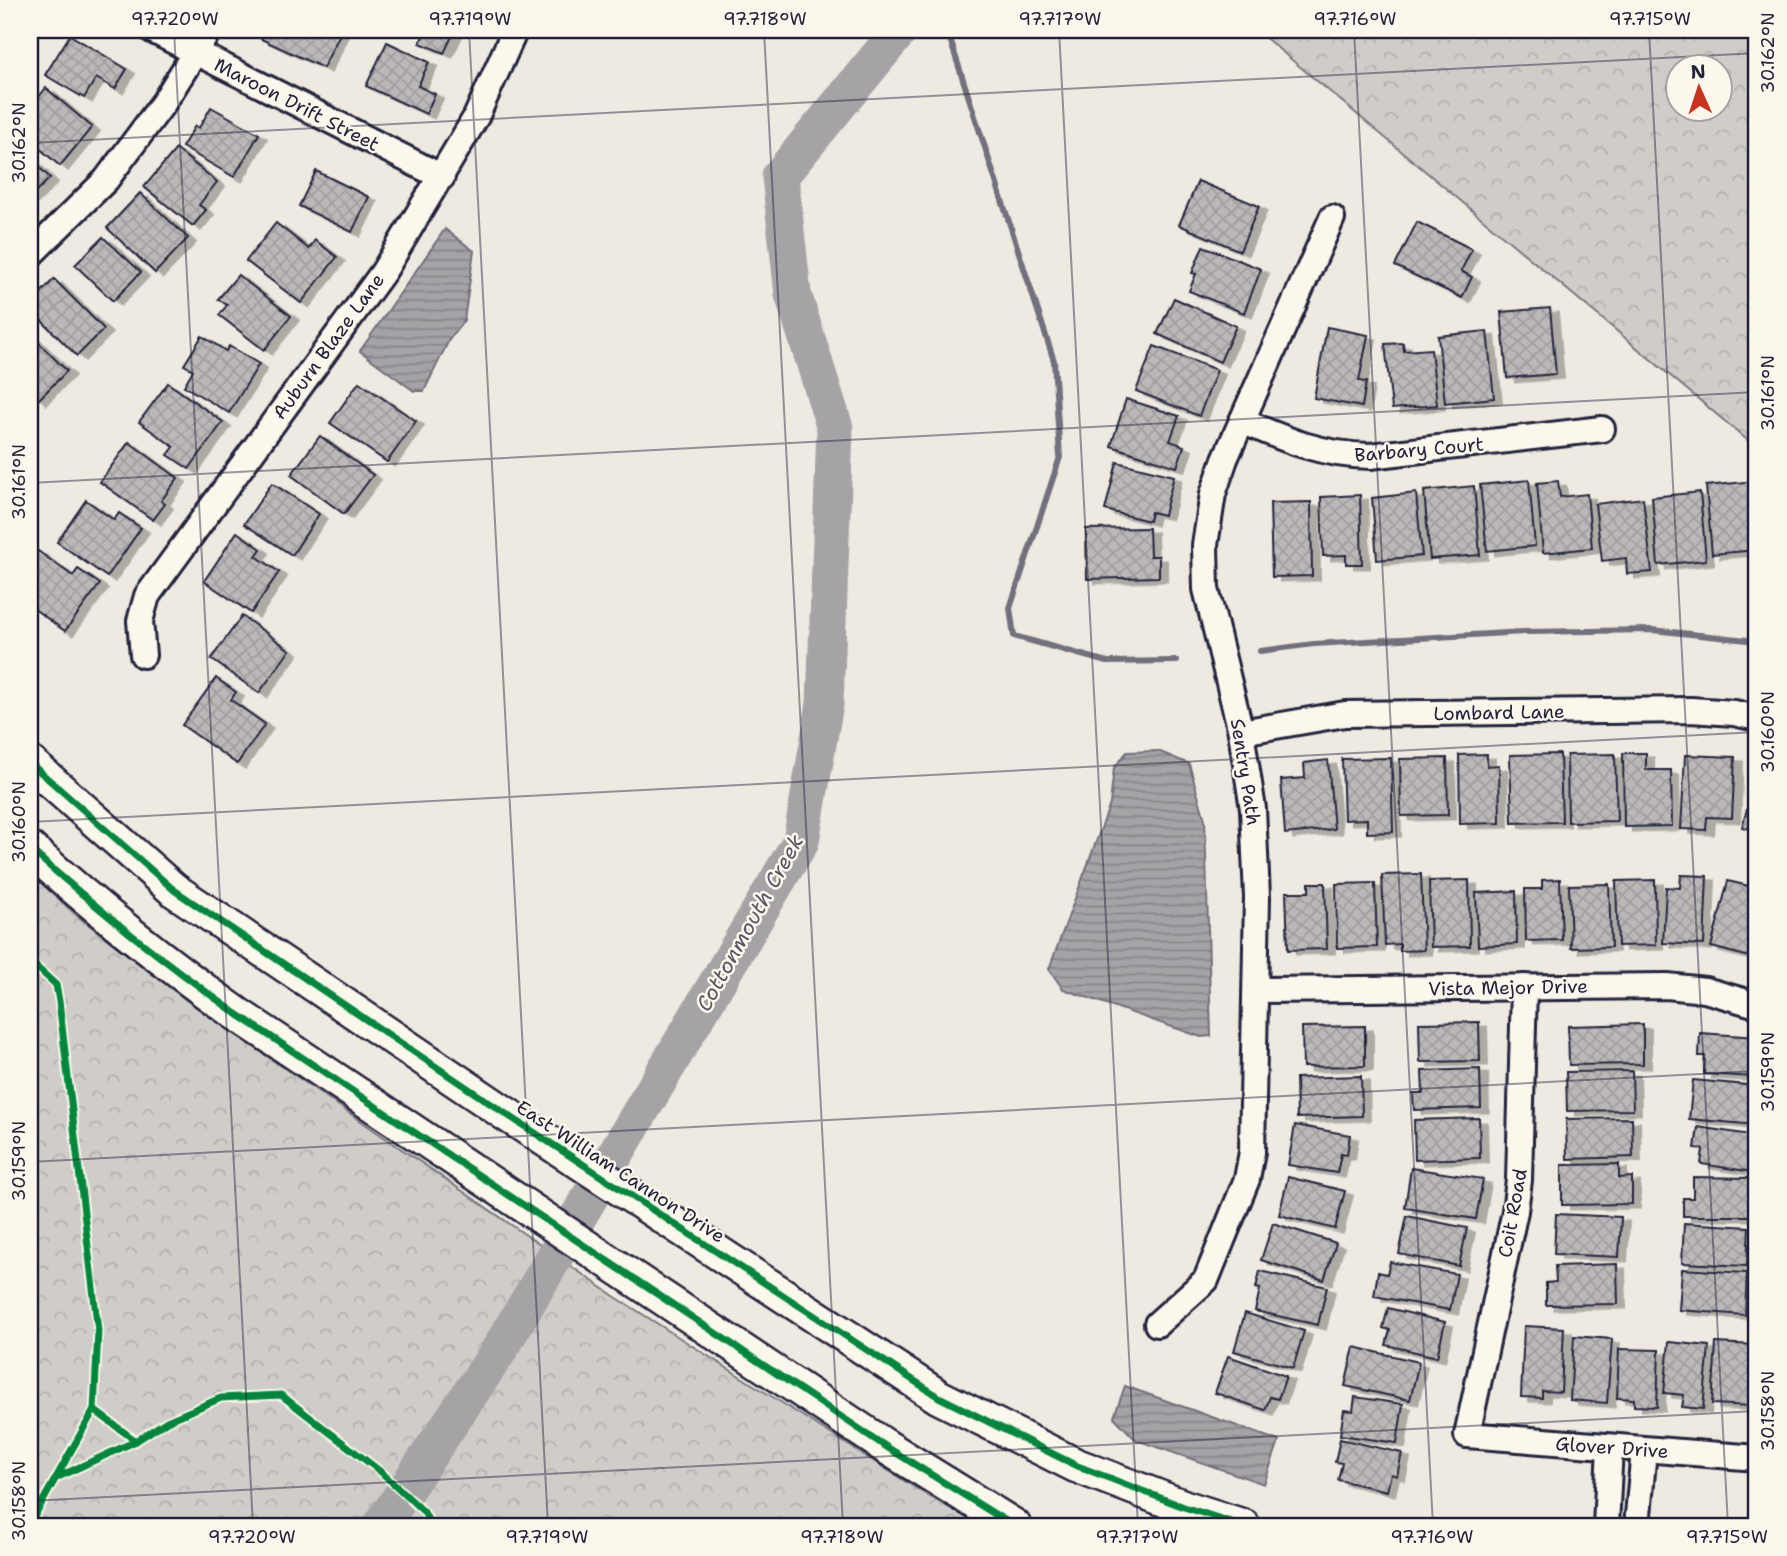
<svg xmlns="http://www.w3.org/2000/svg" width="1787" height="1556" font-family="'Shantell Sans',sans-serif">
<defs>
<pattern id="forest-crowns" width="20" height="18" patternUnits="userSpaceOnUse" patternTransform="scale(1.75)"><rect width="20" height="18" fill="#d0cdc9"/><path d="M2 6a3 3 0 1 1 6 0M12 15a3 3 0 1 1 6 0" fill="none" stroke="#b2b0ae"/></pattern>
<pattern id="water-rules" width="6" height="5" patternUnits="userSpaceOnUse" patternTransform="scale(1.75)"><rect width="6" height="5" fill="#a6a3a7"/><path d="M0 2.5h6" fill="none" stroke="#878489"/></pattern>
<pattern id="building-cross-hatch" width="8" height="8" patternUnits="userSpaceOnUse" patternTransform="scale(1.75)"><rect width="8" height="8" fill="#bcb8b8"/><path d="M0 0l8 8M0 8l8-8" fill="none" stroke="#a19e9f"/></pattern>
<filter id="shadow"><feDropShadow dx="8" dy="4.5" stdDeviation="0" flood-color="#0004"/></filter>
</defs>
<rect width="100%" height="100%" fill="#eeeae2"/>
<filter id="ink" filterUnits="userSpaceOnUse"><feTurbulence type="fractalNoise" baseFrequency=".0143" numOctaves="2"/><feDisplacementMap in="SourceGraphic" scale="14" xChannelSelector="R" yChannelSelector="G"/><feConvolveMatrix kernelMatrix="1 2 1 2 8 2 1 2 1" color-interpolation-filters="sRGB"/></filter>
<g filter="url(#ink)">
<!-- forest -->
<g fill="url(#forest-crowns)" stroke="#797882" stroke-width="2" fill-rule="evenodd">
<path d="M 1256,30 L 1757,30 L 1757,448 ZM 1678,66 L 1720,66 L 1720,108 L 1678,108 Z"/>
<path d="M 30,872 L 76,915 L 189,1002 L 614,1296 L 925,1494 L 981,1526 L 30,1526 Z"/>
</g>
<!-- water -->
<g fill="url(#water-rules)" stroke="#716f7c" stroke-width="2">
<path d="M 445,229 L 474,251 L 464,320 L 449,340 L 424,391 L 414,391 L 360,351 Z"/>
<path d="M 1158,751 L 1189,764 L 1205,820 L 1211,1036 L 1201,1037 L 1063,989 L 1049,969 L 1110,804 L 1114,768 L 1127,752 Z"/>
<path d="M 1125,1386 L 1279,1441 L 1264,1484 L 1136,1440 L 1114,1417 Z"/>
</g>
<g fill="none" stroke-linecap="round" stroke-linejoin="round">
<!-- stream -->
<g stroke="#716f7c" stroke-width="6">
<path d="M 947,30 L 1054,361 L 1060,457 L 1010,608 L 1014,636 L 1107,662 L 1177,661"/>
<path d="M 1260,651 L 1314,644 L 1524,632 L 1652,630 L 1757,641"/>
</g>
<!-- river -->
<path stroke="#a6a3a7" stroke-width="37" d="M 381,1526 L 498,1352 L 801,841 L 825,704 L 835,428 L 793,294 L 780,176 L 900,30"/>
</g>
<!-- building -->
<g fill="url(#building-cross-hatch)" stroke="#22223b" stroke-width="2" filter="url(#shadow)">
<path d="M 265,30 L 342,30 L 323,68 L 261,39 Z"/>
<path d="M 416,30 L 455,30 L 444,53 L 420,43 L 424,33 Z"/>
<path d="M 70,35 L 127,69 L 115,89 L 96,78 L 84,98 L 45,75 Z"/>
<path d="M 387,42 L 429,62 L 418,86 L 435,94 L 426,114 L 366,86 Z"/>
<path d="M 46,88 L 92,127 L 60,166 L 30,140 L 30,108 Z"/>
<path d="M 211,107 L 259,134 L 234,177 L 182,147 L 195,126 L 199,128 Z"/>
<path d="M 176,149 L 217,182 L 199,205 L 206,210 L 193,226 L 144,187 Z"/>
<path d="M 30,158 L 50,178 L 30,198 Z"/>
<path d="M 316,171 L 369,197 L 352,232 L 299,206 Z"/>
<path d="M 1198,181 L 1259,206 L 1240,251 L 1179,225 Z"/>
<path d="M 140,193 L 188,238 L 155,273 L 107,228 Z"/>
<path d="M 1417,222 L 1472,249 L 1461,271 L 1472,277 L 1462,298 L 1395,266 Z"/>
<path d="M 276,223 L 309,249 L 315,240 L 337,257 L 301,303 L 246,261 Z"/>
<path d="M 103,237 L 141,272 L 113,301 L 75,265 Z"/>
<path d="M 1203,246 L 1261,269 L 1244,313 L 1189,291 L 1196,274 L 1192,273 Z"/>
<path d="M 238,275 L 291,316 L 264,350 L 219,315 L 227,305 L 218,299 Z"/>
<path d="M 54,279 L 104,329 L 77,356 L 30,309 L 30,304 Z"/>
<path d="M 1174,298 L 1236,326 L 1220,362 L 1157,334 Z"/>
<path d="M 1550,308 L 1556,374 L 1507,378 L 1501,312 Z"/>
<path d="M 1327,327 L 1368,335 L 1359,381 L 1366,382 L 1362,407 L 1314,398 Z"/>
<path d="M 1487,331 L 1494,398 L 1445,403 L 1438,336 Z"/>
<path d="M 30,334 L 67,371 L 38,400 L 30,391 Z"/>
<path d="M 202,336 L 226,351 L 229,346 L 259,364 L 229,413 L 184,386 L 193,370 L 184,365 Z"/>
<path d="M 1403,343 L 1404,351 L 1431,349 L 1437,405 L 1392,409 L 1385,344 Z"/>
<path d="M 1154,346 L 1217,370 L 1199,416 L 1136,391 Z"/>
<path d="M 359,382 L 416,421 L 387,462 L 330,423 Z"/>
<path d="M 168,383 L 223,422 L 189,469 L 168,455 L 174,447 L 139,422 Z"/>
<path d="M 1126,399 L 1179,416 L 1170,441 L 1184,446 L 1177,467 L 1111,446 Z"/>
<path d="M 320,436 L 373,475 L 344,514 L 291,475 Z"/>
<path d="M 129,442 L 178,478 L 161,501 L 165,504 L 153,520 L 100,482 Z"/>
<path d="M 1117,462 L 1174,476 L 1164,515 L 1151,512 L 1149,521 L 1105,510 Z"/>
<path d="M 1529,480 L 1535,546 L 1487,551 L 1480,485 Z"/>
<path d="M 1558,481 L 1560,497 L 1587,494 L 1592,548 L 1543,553 L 1537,483 Z"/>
<path d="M 1755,481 L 1757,550 L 1712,554 L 1706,486 Z"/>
<path d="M 272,483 L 319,514 L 292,555 L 244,524 Z"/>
<path d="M 1474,486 L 1480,555 L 1430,559 L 1424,491 Z"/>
<path d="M 1700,492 L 1706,560 L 1658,565 L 1652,497 Z"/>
<path d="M 1416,493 L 1422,556 L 1377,560 L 1372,498 Z"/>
<path d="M 1360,495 L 1362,564 L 1346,564 L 1346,555 L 1323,556 L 1321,497 Z"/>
<path d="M 1643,498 L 1652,572 L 1627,574 L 1626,558 L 1602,561 L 1595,504 Z"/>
<path d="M 86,500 L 114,520 L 119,513 L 141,528 L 107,577 L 57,542 Z"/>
<path d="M 1311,502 L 1312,576 L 1272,577 L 1270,503 Z"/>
<path d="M 1149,528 L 1150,556 L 1159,556 L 1159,577 L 1087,579 L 1086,529 Z"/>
<path d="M 237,532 L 261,549 L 256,556 L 279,572 L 251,613 L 204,581 Z"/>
<path d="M 38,551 L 73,576 L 78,569 L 100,584 L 65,631 L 30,606 L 30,562 Z"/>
<path d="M 242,616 L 290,650 L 259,693 L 211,659 Z"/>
<path d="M 216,678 L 236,692 L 231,700 L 265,724 L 237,764 L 182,725 Z"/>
<path d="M 1623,753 L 1646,753 L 1646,770 L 1671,770 L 1672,826 L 1624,827 Z"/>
<path d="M 1487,754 L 1487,766 L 1499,765 L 1500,823 L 1460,824 L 1459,755 Z"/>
<path d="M 1560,754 L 1562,822 L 1512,823 L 1510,755 Z"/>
<path d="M 1615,754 L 1617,821 L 1568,822 L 1567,755 Z"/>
<path d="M 1685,755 L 1735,757 L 1732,818 L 1707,817 L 1706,830 L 1681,829 Z"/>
<path d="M 1391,758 L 1393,832 L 1367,833 L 1367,819 L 1344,820 L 1342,759 Z"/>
<path d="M 1447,758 L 1448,815 L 1401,816 L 1400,759 Z"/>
<path d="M 1328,760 L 1334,829 L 1285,834 L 1281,780 L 1305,778 L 1304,763 Z"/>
<path d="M 1757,773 L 1757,831 L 1742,827 Z"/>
<path d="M 1421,874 L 1424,950 L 1400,951 L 1400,944 L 1385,945 L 1382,875 Z"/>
<path d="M 1681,875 L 1707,876 L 1704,945 L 1663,943 L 1666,887 L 1680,888 Z"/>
<path d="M 1560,879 L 1562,940 L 1526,941 L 1525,889 L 1542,889 L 1542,880 Z"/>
<path d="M 1469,880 L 1470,946 L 1431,947 L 1429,881 Z"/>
<path d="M 1655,880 L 1656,945 L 1618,946 L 1616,881 Z"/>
<path d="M 1728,881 L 1757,888 L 1757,930 L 1750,957 L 1711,947 Z"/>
<path d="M 1309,883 L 1325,883 L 1327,949 L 1288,950 L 1286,892 L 1309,892 Z"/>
<path d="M 1375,883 L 1377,947 L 1337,948 L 1336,884 Z"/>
<path d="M 1609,884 L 1611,947 L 1571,948 L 1569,885 Z"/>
<path d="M 1516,891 L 1517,944 L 1478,946 L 1476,893 Z"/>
<path d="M 1479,1022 L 1480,1061 L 1420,1062 L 1419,1023 Z"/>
<path d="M 1643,1024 L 1643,1064 L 1569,1065 L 1568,1026 Z"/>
<path d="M 1365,1026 L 1365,1066 L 1303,1067 L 1302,1027 Z"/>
<path d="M 1700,1033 L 1757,1037 L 1757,1060 L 1755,1060 L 1754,1077 L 1704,1074 L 1705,1056 L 1699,1056 Z"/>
<path d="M 1480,1069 L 1481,1108 L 1414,1110 L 1413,1093 L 1423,1093 L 1422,1071 Z"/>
<path d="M 1632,1071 L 1633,1110 L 1567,1111 L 1566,1072 Z"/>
<path d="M 1361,1076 L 1362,1116 L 1297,1118 L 1296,1078 Z"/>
<path d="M 1693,1080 L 1757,1086 L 1756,1125 L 1689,1119 Z"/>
<path d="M 1479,1118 L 1480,1158 L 1415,1160 L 1414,1120 Z"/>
<path d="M 1632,1118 L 1633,1157 L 1567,1159 L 1566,1119 Z"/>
<path d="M 1295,1125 L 1350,1135 L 1347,1155 L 1341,1154 L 1337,1173 L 1288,1165 Z"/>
<path d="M 1698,1127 L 1757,1136 L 1753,1172 L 1701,1164 L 1703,1149 L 1695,1148 Z"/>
<path d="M 1619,1164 L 1619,1178 L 1632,1177 L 1632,1204 L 1562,1205 L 1562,1165 Z"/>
<path d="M 1411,1168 L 1483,1179 L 1476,1219 L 1405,1208 Z"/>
<path d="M 1288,1177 L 1345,1191 L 1335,1229 L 1279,1215 Z"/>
<path d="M 1693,1177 L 1750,1178 L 1750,1216 L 1683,1216 L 1683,1198 L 1693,1198 Z"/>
<path d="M 1556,1214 L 1621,1217 L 1619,1257 L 1554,1254 Z"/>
<path d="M 1407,1216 L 1467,1228 L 1459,1266 L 1399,1254 Z"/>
<path d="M 1273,1223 L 1336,1243 L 1324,1280 L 1261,1260 Z"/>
<path d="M 1684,1223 L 1749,1227 L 1747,1266 L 1682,1263 Z"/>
<path d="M 1390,1262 L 1457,1274 L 1450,1310 L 1374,1296 L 1378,1272 L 1387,1274 Z"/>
<path d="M 1617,1264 L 1618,1304 L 1546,1305 L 1546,1283 L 1556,1282 L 1555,1266 Z"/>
<path d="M 1682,1269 L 1747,1273 L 1745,1315 L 1679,1310 Z"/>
<path d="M 1260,1271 L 1327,1287 L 1318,1325 L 1255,1311 L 1260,1289 L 1256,1288 Z"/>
<path d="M 1388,1308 L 1445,1322 L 1437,1357 L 1386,1345 L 1390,1330 L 1383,1328 Z"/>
<path d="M 1245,1313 L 1304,1331 L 1293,1368 L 1234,1351 Z"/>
<path d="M 1524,1326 L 1564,1328 L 1561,1392 L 1542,1391 L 1542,1398 L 1521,1397 Z"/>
<path d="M 1574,1336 L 1612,1339 L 1607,1403 L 1570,1400 Z"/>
<path d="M 1669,1342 L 1709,1346 L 1703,1409 L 1682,1407 L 1684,1395 L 1664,1393 Z"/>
<path d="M 1716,1343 L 1755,1345 L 1752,1406 L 1712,1404 Z"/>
<path d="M 1354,1347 L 1419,1362 L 1410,1400 L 1345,1386 Z"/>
<path d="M 1619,1349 L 1659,1350 L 1657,1407 L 1634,1406 L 1634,1399 L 1617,1398 Z"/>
<path d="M 1228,1356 L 1286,1376 L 1278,1399 L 1270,1397 L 1265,1410 L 1215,1393 Z"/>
<path d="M 1355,1397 L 1403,1404 L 1397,1443 L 1340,1435 L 1344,1410 L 1353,1411 Z"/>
<path d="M 1340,1439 L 1402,1453 L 1397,1476 L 1391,1474 L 1387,1491 L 1338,1480 L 1342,1463 L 1335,1462 Z"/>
</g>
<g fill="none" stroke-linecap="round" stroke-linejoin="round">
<!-- street casing -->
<g stroke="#22223b" stroke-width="30">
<g id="street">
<path d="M 152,30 L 442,177"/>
<path d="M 30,255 L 106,180 L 164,102 L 209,30"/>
<path d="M 1242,421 C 1286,440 1321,455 1370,456 L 1602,429"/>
<path d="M 143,655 L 140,621 L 147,596 L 384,271 L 476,117 L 515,30"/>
<path d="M 1241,732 L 1345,714 L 1691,710 L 1734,713 L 1757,718"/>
<path d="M 1524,987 L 1519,1180 L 1515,1211 L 1467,1435 L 1757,1458"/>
<path d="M 1256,990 L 1667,986 L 1705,990 L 1757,1005"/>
<path d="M 1157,1324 L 1206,1280 L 1247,1179 L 1252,1152 L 1257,897 L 1253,809 L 1241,732 L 1206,589 L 1205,545 L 1213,494 L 1225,459 L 1332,218"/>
<path d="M 1606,1526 L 1610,1447"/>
<path d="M 1637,1526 L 1644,1450"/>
</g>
</g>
<!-- secondary casing -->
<g stroke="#22223b" stroke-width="38">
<g id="secondary">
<path d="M 30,763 L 174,890 L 506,1114 L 939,1397 L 1075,1465 L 1184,1507 L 1243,1526"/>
<path d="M 30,849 C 96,908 165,963 237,1014 L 885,1446 L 1014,1526"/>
</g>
</g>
<!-- street -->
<use href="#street" stroke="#fbf7ec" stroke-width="24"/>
<!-- secondary -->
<use href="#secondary" stroke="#fbf7ec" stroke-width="33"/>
<!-- cycleway casing -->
<g stroke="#fbf7ec" stroke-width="11">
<g id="cycleway">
<path d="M 30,763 L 174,890 L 506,1114 L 939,1397 L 1075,1465 L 1184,1507 L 1243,1526"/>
<path d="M 30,849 C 96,908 165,963 237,1014 L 885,1446 L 1014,1526"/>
<path d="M 30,961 L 56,985 L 59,1001 L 98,1331 L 94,1410 L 30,1524"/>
<path d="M 94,1410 L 136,1441 L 167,1421 L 221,1398 L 281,1395 L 381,1472 L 424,1512 L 431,1526"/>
<path d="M 56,1478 L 136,1441"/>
</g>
</g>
<!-- cycleway -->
<use href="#cycleway" stroke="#00873e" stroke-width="7"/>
</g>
</g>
<!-- ticks -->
<path fill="none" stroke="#22223b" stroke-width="2" stroke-opacity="0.45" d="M 174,30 L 253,1526M 469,30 L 548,1526M 764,30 L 843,1526M 1059,30 L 1138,1526M 1354,30 L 1433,1526M 1649,30 L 1728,1526M 30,143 L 1757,53M 30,483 L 1757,392M 30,822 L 1757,732M 30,1162 L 1757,1071M 30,1501 L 1757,1411"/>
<g text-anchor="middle" stroke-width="5" stroke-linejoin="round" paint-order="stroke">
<!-- street labels -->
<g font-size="19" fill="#22223b" stroke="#fbf7ec">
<text transform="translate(297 104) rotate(27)" y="7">Maroon Drift Street</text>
<text transform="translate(328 346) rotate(-54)" y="7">Auburn Blaze Lane</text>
<text transform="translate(1419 449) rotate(-5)" y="7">Barbary Court</text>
<text transform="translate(1499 712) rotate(-1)" y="7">Lombard Lane</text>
<text transform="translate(1246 772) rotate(81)" y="7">Sentry Path</text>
<text transform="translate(1508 987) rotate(-1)" y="7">Vista Mejor Drive</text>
<text transform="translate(621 1171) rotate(33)" y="7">East William Cannon Drive</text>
<text transform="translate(1512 1213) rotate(-80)" y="7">Coit Road</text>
<text transform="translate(1612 1447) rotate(4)" y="7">Glover Drive</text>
</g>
<!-- water labels -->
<g font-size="21" font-style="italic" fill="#575666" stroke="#fbf7ec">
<text transform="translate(750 923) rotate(-61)" y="7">Cottonmouth Creek</text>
</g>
</g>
<!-- margin -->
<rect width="1787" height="1556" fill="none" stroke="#fbf7ec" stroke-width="77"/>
<!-- north arrow -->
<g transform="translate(1699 88) rotate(357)"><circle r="33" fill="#fbf7ec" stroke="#a4a2a5" stroke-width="2"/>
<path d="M0-5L12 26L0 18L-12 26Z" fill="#c8321e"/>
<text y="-10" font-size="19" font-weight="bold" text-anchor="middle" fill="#22223b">N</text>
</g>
<rect x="38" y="38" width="1710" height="1480" fill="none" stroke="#22223b" stroke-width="2.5"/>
<g font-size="18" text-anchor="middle" fill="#22223b">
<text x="175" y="25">97.720°W</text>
<text x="470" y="25">97.719°W</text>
<text x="765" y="25">97.718°W</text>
<text x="1060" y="25">97.717°W</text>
<text x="1355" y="25">97.716°W</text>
<text x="1650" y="25">97.715°W</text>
<text transform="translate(1768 53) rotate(-90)" y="6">30.162°N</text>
<text transform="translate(19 143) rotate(-90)" y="6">30.162°N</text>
<text transform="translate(1768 393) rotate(-90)" y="6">30.161°N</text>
<text transform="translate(19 482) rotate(-90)" y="6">30.161°N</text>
<text transform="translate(1768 732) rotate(-90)" y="6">30.160°N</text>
<text transform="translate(19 822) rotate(-90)" y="6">30.160°N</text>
<text transform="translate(1768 1072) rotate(-90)" y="6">30.159°N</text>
<text transform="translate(19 1161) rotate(-90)" y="6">30.159°N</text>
<text transform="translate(1768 1411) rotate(-90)" y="6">30.158°N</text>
<text transform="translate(19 1501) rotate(-90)" y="6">30.158°N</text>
<text x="252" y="1543">97.720°W</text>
<text x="547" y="1543">97.719°W</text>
<text x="842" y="1543">97.718°W</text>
<text x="1137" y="1543">97.717°W</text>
<text x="1432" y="1543">97.716°W</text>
<text x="1727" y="1543">97.715°W</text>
</g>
</svg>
